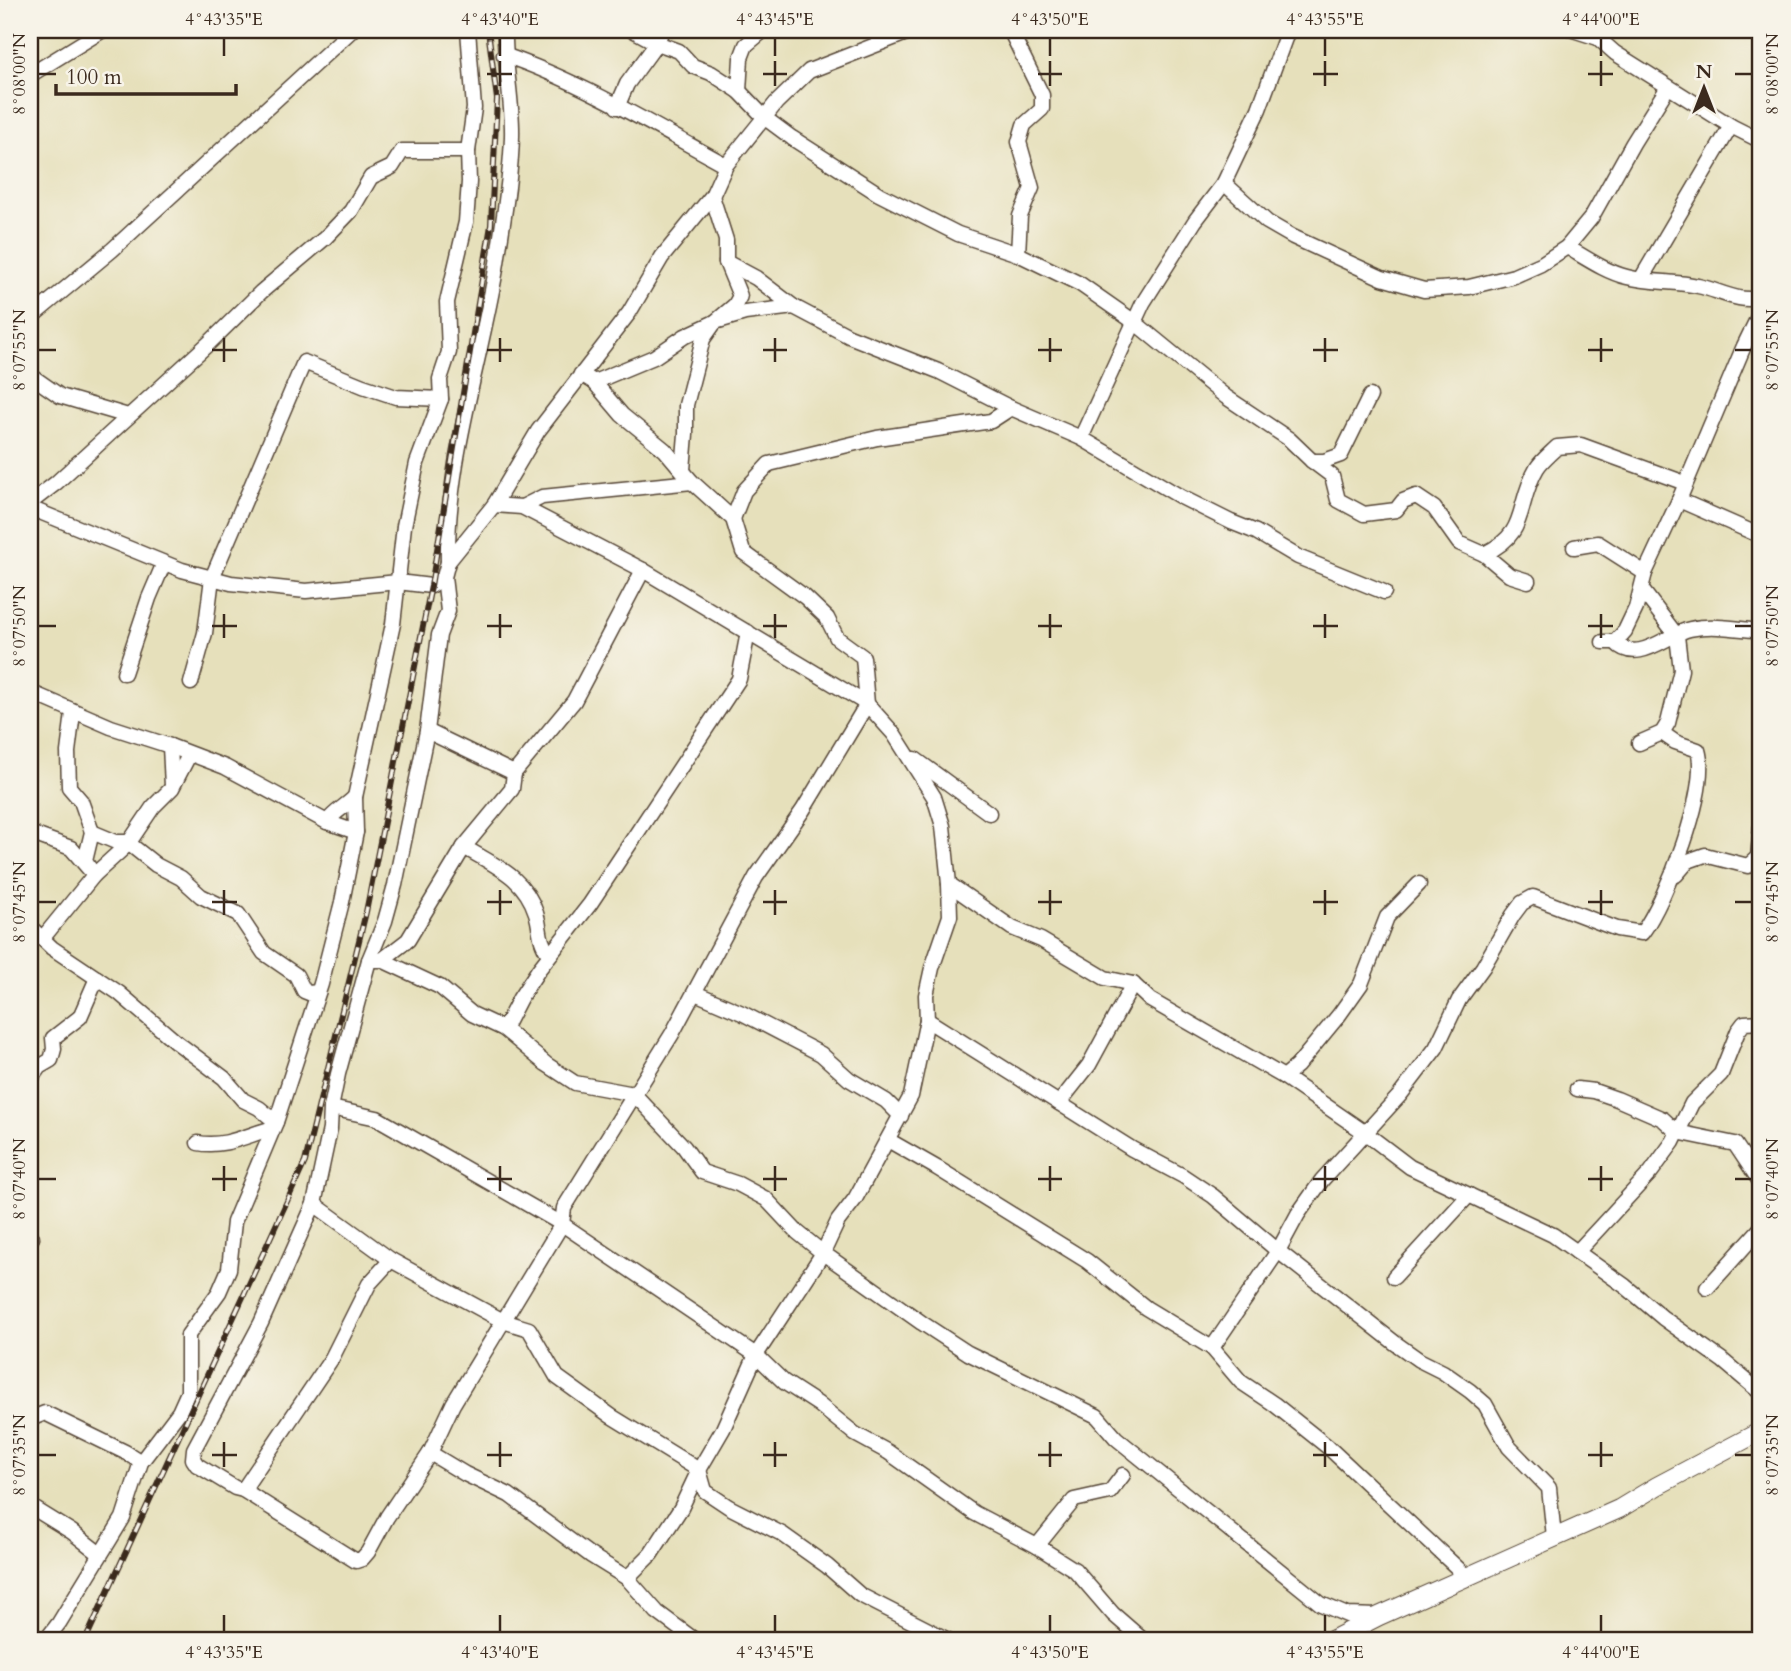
<svg xmlns="http://www.w3.org/2000/svg" width="1791" height="1671" font-family="Cardo,serif">
<rect width="100%" height="100%" fill="#f7f3e8"/>
<filter id="ink" filterUnits="userSpaceOnUse"><feTurbulence type="fractalNoise" baseFrequency=".0143" numOctaves="2"/><feDisplacementMap in="SourceGraphic" scale="14" xChannelSelector="R" yChannelSelector="G"/><feConvolveMatrix kernelMatrix="1 2 1 2 8 2 1 2 1" color-interpolation-filters="sRGB"/></filter>
<filter id="wash" filterUnits="userSpaceOnUse"><feTurbulence type="fractalNoise" baseFrequency=".00686" numOctaves="4" result="noise"/><feDisplacementMap in="SourceGraphic" scale="28" xChannelSelector="R" yChannelSelector="G"/><feGaussianBlur stdDeviation="1.57" result="paint"/><feColorMatrix in="noise" values="0 0 0 0 0 0 0 0 0 0 0 0 0 0 0 0 0 1.4 0 .05"/><feComposite in="paint" operator="in"/></filter>
<g filter="url(#wash)">
<rect width="100%" height="100%" fill="#e6e0bb"/>
</g>
<g filter="url(#ink)">
<g fill="none" stroke-linecap="round" stroke-linejoin="round">
<!-- minor casing -->
<g stroke="#554536" stroke-width="17">
<g id="minor">
<path d="M 633,30 L 657,43 L 679,51 L 693,66 L 711,73 L 739,91 L 765,118 L 792,138 L 879,194 L 958,234 L 1018,254 L 1080,284 L 1133,321 L 1226,397 L 1289,439 L 1312,461 L 1332,476 L 1338,500 L 1364,514 L 1396,510 L 1403,501 L 1416,496 L 1434,508 L 1459,543 L 1484,554 C 1530,533 1515,505 1537,468 C 1542,460 1550,454 1557,447 L 1581,445 L 1685,483"/>
<path d="M 1010,30 L 1042,95 L 1042,109 L 1024,125 L 1019,142 L 1032,188 L 1020,216 L 1018,254"/>
<path d="M 1573,30 L 1598,38 L 1615,53 L 1731,126 L 1761,141"/>
<path d="M 504,55 C 580,81 656,127 726,165"/>
<path d="M 30,75 L 103,30"/>
<path d="M 739,91 L 741,58 L 746,45 L 764,30"/>
<path d="M 617,107 L 627,84 L 657,43 L 662,30"/>
<path d="M 1224,183 L 1267,222 L 1293,237 L 1382,278 L 1424,290 L 1469,287 L 1514,276 L 1541,264 L 1567,247 L 1591,218 L 1633,143 L 1668,87"/>
<path d="M 712,196 L 726,240 L 726,262 L 756,278 L 794,307 L 849,336 L 938,371 L 1011,408 L 1081,438 L 1181,497 L 1231,522 L 1256,532 L 1298,557 L 1384,592"/>
<path d="M 1567,247 C 1586,258 1606,272 1627,277 C 1650,283 1675,281 1698,286 C 1719,290 1739,304 1761,297"/>
<path d="M 1641,279 L 1731,126"/>
<path d="M 30,318 L 112,250 L 352,30"/>
<path d="M 30,375 L 60,396 L 128,416"/>
<path d="M 594,382 L 654,357 L 685,336 L 715,322 L 745,313 L 794,307"/>
<path d="M 1081,438 L 1143,303 L 1195,221 L 1224,183 L 1259,109 L 1288,30"/>
<path d="M 1312,461 L 1324,461 L 1341,455 L 1370,396"/>
<path d="M 683,470 L 686,434 L 686,405 L 703,339 L 715,322 L 735,305 L 740,296 L 726,262"/>
<path d="M 1679,500 L 1761,536"/>
<path d="M 30,503 L 56,483 L 208,344 L 261,292 L 325,238 L 351,211 L 371,177 L 392,167 L 402,151 L 468,151"/>
<path d="M 494,505 L 522,507 L 643,570 L 867,704 L 894,734 L 934,797 L 943,826 L 949,884 L 950,916 L 932,968 L 926,995 L 927,1020 L 911,1096 L 855,1199 L 838,1221 L 823,1253 L 756,1355 L 723,1429 L 699,1470 L 681,1508 L 651,1554 L 627,1578"/>
<path d="M 522,507 L 542,497 L 692,482"/>
<path d="M 30,508 L 182,570 L 231,583 L 306,591 L 398,582 L 431,586 L 444,577 L 448,562 L 494,505 L 538,431 L 629,313 L 662,257 L 712,196 L 726,165 L 776,103 L 809,71 L 914,30"/>
<path d="M 733,519 L 744,491 L 769,464 L 877,438 L 991,421 L 1011,408"/>
<path d="M 1574,547 L 1598,543 L 1645,573"/>
<path d="M 1484,554 L 1509,575 L 1528,581"/>
<path d="M 448,562 C 446,461 481,362 497,263 C 503,221 511,178 512,136 C 513,101 504,65 505,30"/>
<path d="M 444,577 L 448,611 L 439,635 L 427,731 L 395,885 L 385,921 L 369,960 L 338,1074 L 331,1108 L 330,1129 L 314,1204 L 261,1323 L 194,1449 L 193,1459 L 197,1465 L 235,1488 L 243,1490 L 356,1561 L 362,1559 L 368,1552 L 387,1517 L 430,1453 L 453,1404 L 562,1224 L 564,1208 L 672,1034 L 756,877 L 803,810 L 867,704 L 863,657 L 837,638 L 827,618 L 805,597 L 743,552 L 733,519 L 692,482 L 665,450 L 622,415 L 594,382 L 581,374"/>
<path d="M 1603,642 L 1615,642 L 1625,631 L 1636,608 L 1645,573 L 1679,500 L 1744,346 L 1761,311"/>
<path d="M 1615,642 C 1637,666 1667,634 1690,629 C 1713,624 1738,629 1761,631"/>
<path d="M 124,673 L 149,598 L 164,563"/>
<path d="M 191,683 L 205,633 L 212,578 L 304,362 L 363,386 L 396,397 L 441,399"/>
<path d="M 30,692 L 111,727 L 170,746 L 225,767 L 327,822 L 356,832"/>
<path d="M 73,713 L 68,752 L 69,787 L 81,801 L 92,832 L 85,861 L 94,875"/>
<path d="M 1639,743 L 1662,733 L 1668,723 L 1681,670 L 1677,636 L 1642,590"/>
<path d="M 170,746 L 172,786"/>
<path d="M 915,759 L 989,813"/>
<path d="M 514,773 L 574,701 L 643,570"/>
<path d="M 327,822 C 334,812 346,806 355,797"/>
<path d="M 92,832 L 116,842 L 127,842 L 156,865 L 181,878 L 201,896 L 238,914 L 264,953 L 296,975 L 304,991 L 309,993 L 318,992"/>
<path d="M 30,833 L 71,848 L 89,869"/>
<path d="M 464,847 C 495,866 524,876 536,913 C 542,932 537,936 549,955"/>
<path d="M 1676,875 L 1688,861 L 1705,855 L 1748,866 L 1758,857 L 1761,827"/>
<path d="M 949,884 L 1012,928 L 1041,940 L 1105,978 L 1133,984 L 1150,1000 L 1284,1077 L 1364,1132 L 1410,1167 L 1553,1235 L 1625,1286 L 1663,1318 L 1722,1360 L 1761,1393"/>
<path d="M 30,927 L 52,948 L 119,993 L 175,1041 L 224,1078 L 243,1100 L 259,1108 L 276,1122"/>
<path d="M 42,939 L 94,875 L 128,844 L 153,807 L 172,788 L 189,755"/>
<path d="M 369,960 L 382,960 L 440,987 L 472,1014 L 504,1029 L 546,1064 L 575,1083 L 634,1094 L 684,1147 L 702,1172 L 738,1184 L 766,1199 L 796,1231 L 823,1253 L 922,1323 L 968,1353 L 1097,1416 L 1116,1438 L 1321,1604 L 1347,1615 L 1378,1616"/>
<path d="M 382,960 L 408,940 L 464,847 L 512,789 L 514,773 L 427,731"/>
<path d="M 695,993 L 742,1013 L 821,1054 L 849,1079 L 886,1101 L 901,1116"/>
<path d="M 927,1020 L 1132,1149 L 1183,1176 L 1213,1196 L 1278,1251 L 1395,1343 L 1419,1360 L 1443,1372 L 1470,1391 L 1485,1404 L 1509,1447 L 1549,1488 L 1554,1537"/>
<path d="M 504,1029 L 520,998 L 539,969 L 590,904 L 739,679 L 748,632"/>
<path d="M 1284,1077 L 1297,1066 L 1339,1015 L 1361,984 L 1387,917 L 1419,884"/>
<path d="M 30,1080 L 39,1067 L 51,1060 L 54,1049 L 53,1038 L 80,1017 L 97,978"/>
<path d="M 1577,1089 L 1594,1091 L 1617,1099 L 1663,1119 L 1677,1132 L 1735,1144 L 1761,1183"/>
<path d="M 1059,1103 L 1089,1065 L 1133,984"/>
<path d="M 331,1108 L 377,1118 L 562,1224 L 756,1355 L 784,1382 L 818,1404 L 855,1434 L 888,1452 L 974,1513 L 1037,1546 L 1075,1570 L 1113,1614 L 1144,1641"/>
<path d="M 888,1140 L 937,1168 L 1087,1261 L 1146,1308 L 1212,1348 L 1278,1251 L 1298,1214 L 1322,1180 L 1400,1095 L 1436,1048 L 1459,1000 L 1483,967 L 1513,915 L 1522,903 L 1533,897 L 1617,929 L 1642,933 C 1666,900 1710,789 1698,750 L 1675,742 L 1662,733"/>
<path d="M 198,1143 C 225,1148 247,1135 273,1128"/>
<path d="M 314,1204 L 391,1260 L 503,1321 L 529,1329 L 557,1377 L 611,1416 L 699,1470 L 705,1491 L 729,1507 L 782,1534 L 827,1566 L 860,1595 L 950,1641"/>
<path d="M 30,1237 L 32,1238"/>
<path d="M 1577,1252 L 1651,1172 L 1673,1142 L 1692,1103 L 1721,1074 L 1738,1031 L 1744,1023 L 1761,1022"/>
<path d="M 1394,1277 L 1469,1195"/>
<path d="M 1707,1288 L 1761,1228"/>
<path d="M 1212,1348 L 1241,1382 L 1274,1404 L 1328,1447 L 1467,1577"/>
<path d="M 30,1419 L 45,1413 L 125,1452 L 141,1462"/>
<path d="M 430,1453 L 465,1474 L 509,1495 L 590,1555 L 627,1578 L 657,1612 L 696,1641"/>
<path d="M 243,1490 L 332,1358 L 369,1284 L 391,1260"/>
<path d="M 30,1506 L 72,1532 L 100,1554"/>
<path d="M 1037,1546 L 1074,1500 L 1110,1492 L 1123,1475"/>
<path d="M 39,1641 L 49,1636 L 59,1623 L 123,1518 L 141,1462 L 179,1412 L 188,1392 L 188,1335 L 219,1292 L 229,1269 L 234,1222 L 276,1122 L 321,984 L 342,902 L 356,832 L 355,797 L 393,624 L 404,526 L 417,463 L 441,399 L 440,379 L 449,352 L 447,302 L 466,222 L 469,182 L 468,151 L 474,108 L 468,30"/>
</g>
</g>
<!-- tertiary casing -->
<g stroke="#554536" stroke-width="20">
<path id="tertiary" d="M 1330,1641 L 1379,1616 L 1619,1509 L 1657,1486 L 1761,1431"/>
</g>
<!-- minor -->
<use href="#minor" stroke="#fff" stroke-width="14"/>
<!-- tertiary -->
<use href="#tertiary" stroke="#fff" stroke-width="18"/>
<!-- rail casing -->
<g stroke="#3b2a1e" stroke-width="6">
<path id="rail" d="M 85,1641 L 305,1162 L 366,912 L 431,586 L 491,225 L 497,99 L 488,30"/>
</g>
<!-- rail -->
<use href="#rail" stroke="#f7f3e8" stroke-width="3.5" stroke-dasharray="10" stroke-linecap="butt"/>
</g>
</g>
<!-- ticks -->
<path fill="none" stroke="#3b2a1e" stroke-width="2.5" d="M 224,38 L 224,56M 500,38 L 500,56M 775,38 L 775,56M 1050,38 L 1050,56M 1325,38 L 1325,56M 1601,38 L 1601,56M 500,61 L 500,86M 775,61 L 775,86M 1050,61 L 1050,86M 1325,61 L 1325,86M 1601,61 L 1601,86M 38,74 L 56,74M 487,74 L 512,74M 763,74 L 787,74M 1038,74 L 1062,74M 1313,74 L 1338,74M 1588,74 L 1613,74M 1735,74 L 1752,74M 224,338 L 224,362M 500,338 L 500,362M 775,338 L 775,362M 1050,338 L 1050,362M 1325,338 L 1325,362M 1601,338 L 1601,362M 38,350 L 56,350M 212,350 L 237,350M 487,350 L 512,350M 763,350 L 787,350M 1038,350 L 1062,350M 1313,350 L 1338,350M 1588,350 L 1613,350M 1735,350 L 1752,350M 224,614 L 224,638M 500,614 L 500,638M 775,614 L 775,638M 1050,614 L 1050,638M 1325,614 L 1325,638M 1601,614 L 1601,638M 38,626 L 56,626M 212,626 L 237,626M 487,626 L 512,626M 763,626 L 787,626M 1038,626 L 1062,626M 1313,626 L 1338,626M 1588,626 L 1613,626M 1735,626 L 1752,626M 224,890 L 224,915M 500,890 L 500,915M 775,890 L 775,915M 1050,890 L 1050,915M 1325,890 L 1325,915M 1601,890 L 1601,915M 38,902 L 56,902M 212,902 L 237,902M 487,902 L 512,902M 763,902 L 787,902M 1038,902 L 1062,902M 1313,902 L 1338,902M 1588,902 L 1613,902M 1735,902 L 1752,902M 224,1166 L 224,1191M 500,1166 L 500,1191M 775,1166 L 775,1191M 1050,1166 L 1050,1191M 1325,1166 L 1325,1191M 1601,1166 L 1601,1191M 38,1179 L 56,1179M 212,1179 L 237,1179M 487,1179 L 512,1179M 763,1179 L 787,1179M 1038,1179 L 1062,1179M 1313,1179 L 1338,1179M 1588,1179 L 1613,1179M 1735,1179 L 1752,1179M 224,1442 L 224,1467M 500,1442 L 500,1467M 775,1442 L 775,1467M 1050,1442 L 1050,1467M 1325,1442 L 1325,1467M 1601,1442 L 1601,1467M 38,1455 L 56,1455M 212,1455 L 237,1455M 487,1455 L 512,1455M 763,1455 L 787,1455M 1038,1455 L 1062,1455M 1313,1455 L 1338,1455M 1588,1455 L 1613,1455M 1735,1455 L 1752,1455M 224,1615 L 224,1632M 500,1615 L 500,1632M 775,1615 L 775,1632M 1050,1615 L 1050,1632M 1325,1615 L 1325,1632M 1601,1615 L 1601,1632"/>
<!-- margin -->
<rect width="1791" height="1671" fill="none" stroke="#f7f3e8" stroke-width="77"/>
<!-- north arrow -->
<g transform="translate(1704 88)" stroke="#f7f3e8" stroke-width="5" paint-order="stroke">
<path d="M0-5L12 26L0 18L-12 26Z" fill="#3b2a1e"/>
<text y="-10" font-size="19" font-weight="bold" text-anchor="middle" fill="#3b2a1e">N</text>
</g>
<!-- scale -->
<path d="M56 84v10h180v-10" fill="none" stroke="#3b2a1e" stroke-width="3.5"/>
<text x="66" y="84" font-size="21" fill="#3b2a1e" stroke="#f7f3e8" stroke-width="5" paint-order="stroke">100 m</text>
<rect x="38" y="38" width="1714" height="1594" fill="none" stroke="#3b2a1e" stroke-width="2.5"/>
<g font-size="18" text-anchor="middle" fill="#3b2a1e">
<text x="224" y="25">4°43'35"E</text>
<text x="500" y="25">4°43'40"E</text>
<text x="775" y="25">4°43'45"E</text>
<text x="1050" y="25">4°43'50"E</text>
<text x="1325" y="25">4°43'55"E</text>
<text x="1601" y="25">4°44'00"E</text>
<text transform="translate(19 74) rotate(-90)" y="6">8°08'00"N</text>
<text transform="translate(1772 74) rotate(-90)" y="6">8°08'00"N</text>
<text transform="translate(19 350) rotate(-90)" y="6">8°07'55"N</text>
<text transform="translate(1772 350) rotate(-90)" y="6">8°07'55"N</text>
<text transform="translate(19 626) rotate(-90)" y="6">8°07'50"N</text>
<text transform="translate(1772 626) rotate(-90)" y="6">8°07'50"N</text>
<text transform="translate(19 902) rotate(-90)" y="6">8°07'45"N</text>
<text transform="translate(1772 902) rotate(-90)" y="6">8°07'45"N</text>
<text transform="translate(19 1179) rotate(-90)" y="6">8°07'40"N</text>
<text transform="translate(1772 1179) rotate(-90)" y="6">8°07'40"N</text>
<text transform="translate(19 1455) rotate(-90)" y="6">8°07'35"N</text>
<text transform="translate(1772 1455) rotate(-90)" y="6">8°07'35"N</text>
<text x="224" y="1658">4°43'35"E</text>
<text x="500" y="1658">4°43'40"E</text>
<text x="775" y="1658">4°43'45"E</text>
<text x="1050" y="1658">4°43'50"E</text>
<text x="1325" y="1658">4°43'55"E</text>
<text x="1601" y="1658">4°44'00"E</text>
</g>
</svg>
